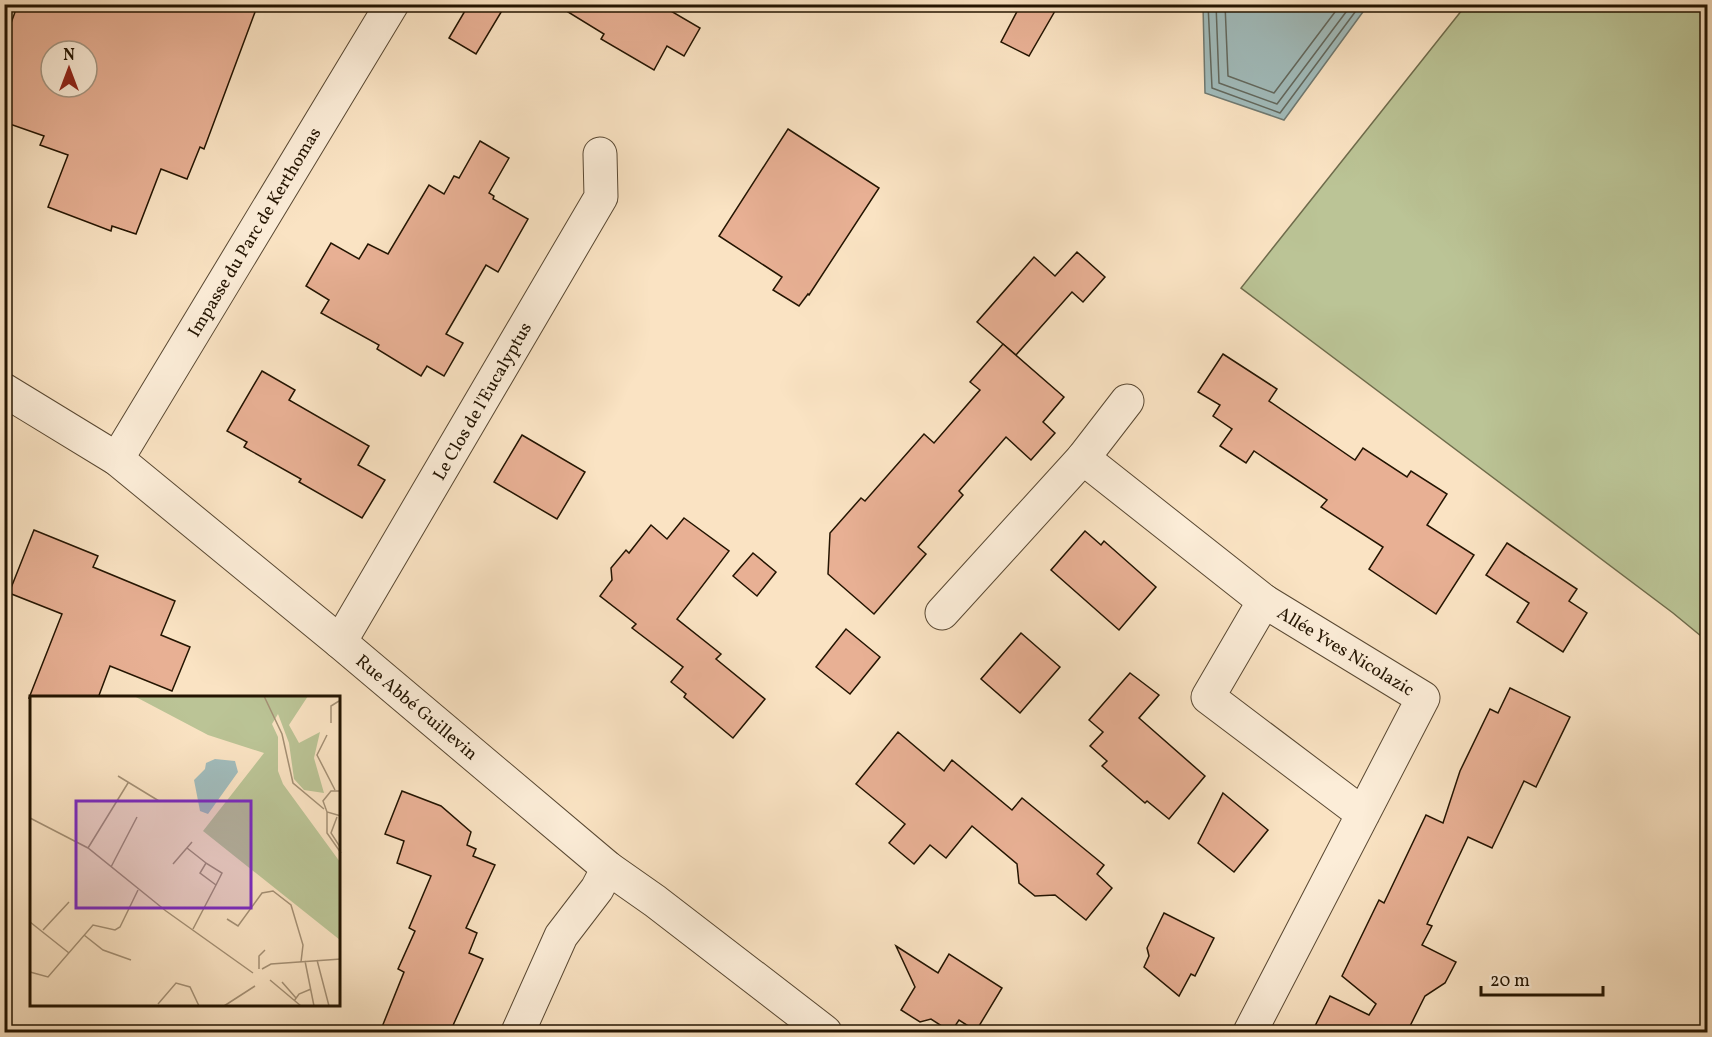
<svg xmlns="http://www.w3.org/2000/svg" width="1712" height="1037" font-family="Vollkorn,serif">
<rect width="100%" height="100%" fill="#fae3c3"/>
<filter id="stains"><feTurbulence type="fractalNoise" baseFrequency=".00333" numOctaves="4"/><feColorMatrix values="0 0 0 0 .2 0 0 0 0 .09 0 0 0 0 .02 0 0 0 .5 -.17"/></filter>
<radialGradient id="worn" r=".72"><stop offset=".6" stop-color="#630" stop-opacity="0"/><stop offset="1" stop-color="#630" stop-opacity=".3"/></radialGradient>
<!-- green -->
<path fill="#bbc496" stroke="#6f6c4c" stroke-width="1.5" d="M 1466,5 L 1707,5 L 1707,641 L 1673,613 L 1241,288 Z"/>
<!-- water -->
<path fill="#a1bcbc" stroke="#6f7971" stroke-width="1.5" d="M 1203,5 L 1203,4 L 1368,5 L 1284,120 L 1205,93 Z"/>
<g fill="none" stroke-linecap="round" stroke-linejoin="round">
<!-- shore -->
<g stroke="#62685e" stroke-width="1.5">
<path d="M 1208,4 L 1212,88 L 1280,113 L 1361,4"/>
<path d="M 1216,4 L 1219,83 L 1277,104 L 1352,4"/>
<path d="M 1225,4 L 1228,76 L 1274,93 L 1341,4"/>
</g>
</g>
<!-- building -->
<g fill="#e8b094" stroke="#231401" stroke-width="1.5" fill-rule="evenodd">
<path d="M 18,4 L 258,4 L 204,149 L 200,147 L 187,179 L 161,169 L 136,234 L 112,226 L 111,231 L 48,207 L 68,155 L 40,145 L 44,136 L 4,122 L 4,42 ZM 51,51 L 87,51 L 87,87 L 51,87 Z"/>
<path d="M 469,4 L 506,4 L 476,54 L 449,38 Z"/>
<path d="M 555,4 L 659,4 L 700,28 L 684,56 L 667,46 L 654,70 L 601,39 L 604,34 Z"/>
<path d="M 1021,4 L 1059,4 L 1029,56 L 1001,42 Z"/>
<path d="M 788,129 L 879,188 L 809,295 L 808,294 L 799,306 L 773,290 L 782,277 L 719,236 Z"/>
<path d="M 480,141 L 509,158 L 489,193 L 494,196 L 493,199 L 528,219 L 498,272 L 486,265 L 446,334 L 463,343 L 444,376 L 427,366 L 421,376 L 377,349 L 379,345 L 321,313 L 329,300 L 306,286 L 331,243 L 359,259 L 368,244 L 388,254 L 429,185 L 444,194 L 454,176 L 459,178 Z"/>
<path d="M 1077,252 L 1105,277 L 1083,302 L 1072,292 L 1016,355 L 977,322 L 1034,257 L 1055,276 Z"/>
<path d="M 1003,344 L 1064,397 L 1043,422 L 1055,433 L 1031,460 L 1006,437 L 959,491 L 963,495 L 918,547 L 926,554 L 874,614 L 828,574 L 830,533 L 861,498 L 865,501 L 924,434 L 934,443 L 980,390 L 970,382 Z"/>
<path d="M 1223,354 L 1277,389 L 1269,401 L 1355,460 L 1363,448 L 1407,477 L 1411,471 L 1447,494 L 1427,525 L 1474,555 L 1436,614 L 1369,569 L 1383,547 L 1321,507 L 1327,500 L 1254,451 L 1246,463 L 1220,446 L 1232,429 L 1213,416 L 1220,405 L 1198,392 Z"/>
<path d="M 262,371 L 295,390 L 289,400 L 369,446 L 358,465 L 385,480 L 362,518 L 299,482 L 301,479 L 244,447 L 247,442 L 227,431 Z"/>
<path d="M 522,435 L 585,472 L 557,519 L 494,482 Z"/>
<path d="M 684,518 L 729,551 L 677,619 L 721,654 L 716,659 L 765,699 L 733,738 L 684,697 L 686,694 L 671,682 L 683,667 L 632,628 L 636,624 L 600,596 L 612,580 L 611,568 L 626,550 L 629,553 L 651,525 L 667,539 Z"/>
<path d="M 34,530 L 98,556 L 93,567 L 175,601 L 161,635 L 190,647 L 172,691 L 110,666 L 98,698 L 29,698 L 62,614 L 9,593 Z"/>
<path d="M 1085,531 L 1101,545 L 1104,541 L 1156,587 L 1119,630 L 1051,570 Z"/>
<path d="M 1507,543 L 1577,589 L 1569,601 L 1587,613 L 1563,652 L 1517,622 L 1529,603 L 1486,575 Z"/>
<path d="M 753,553 L 776,572 L 757,596 L 733,576 Z"/>
<path d="M 846,629 L 880,657 L 850,694 L 816,667 Z"/>
<path d="M 1021,633 L 1060,667 L 1020,713 L 981,679 Z"/>
<path d="M 1130,673 L 1159,695 L 1139,718 L 1205,776 L 1169,819 L 1147,801 L 1145,803 L 1102,766 L 1107,761 L 1090,746 L 1103,732 L 1089,720 Z"/>
<path d="M 1510,688 L 1570,717 L 1536,787 L 1524,781 L 1492,848 L 1468,837 L 1427,924 L 1432,926 L 1422,945 L 1456,962 L 1445,983 L 1425,996 L 1407,1032 L 1312,1032 L 1330,996 L 1369,1015 L 1376,1004 L 1342,976 L 1379,900 L 1384,903 L 1426,815 L 1443,823 L 1460,771 L 1490,709 L 1498,713 Z"/>
<path d="M 898,732 L 944,771 L 952,760 L 1012,810 L 1022,798 L 1104,865 L 1097,874 L 1112,888 L 1086,920 L 1055,895 L 1035,896 L 1019,883 L 1017,864 L 972,826 L 946,858 L 930,845 L 914,864 L 889,843 L 905,824 L 856,784 Z"/>
<path d="M 402,791 L 441,806 L 471,832 L 467,845 L 476,849 L 473,856 L 495,865 L 466,928 L 477,933 L 469,953 L 483,959 L 450,1032 L 380,1032 L 404,972 L 398,969 L 415,931 L 409,928 L 431,876 L 397,863 L 404,841 L 385,834 Z"/>
<path d="M 1223,793 L 1268,830 L 1234,872 L 1198,843 Z"/>
<path d="M 1164,913 L 1214,938 L 1195,976 L 1191,974 L 1179,996 L 1144,967 L 1149,956 L 1147,948 Z"/>
<path d="M 896,946 L 938,973 L 949,954 L 1002,988 L 976,1031 L 959,1020 L 951,1032 L 931,1019 L 920,1022 L 901,1010 L 915,987 Z"/>
</g>
<g fill="none" stroke-linecap="round" stroke-linejoin="round">
<!-- minor casing -->
<g stroke="#594832" stroke-width="35">
<g id="minor">
<path d="M 4,390 L 117,459 L 340,642 L 608,868 L 655,901 L 825,1032"/>
<path d="M 1083,458 L 1264,601"/>
<path d="M 117,459 L 392,4"/>
<path d="M 942,613 L 1083,458 L 1127,401"/>
<path d="M 340,642 L 601,197 L 600,154"/>
<path d="M 518,1032 L 561,936 L 597,889 L 608,868"/>
<path d="M 1250,1032 L 1423,698 L 1264,601 L 1208,697 L 1363,814"/>
</g>
</g>
<!-- minor -->
<use href="#minor" stroke="#fcedd8" stroke-width="33"/>
</g>
<g text-anchor="middle" stroke-width="4.5" stroke-linejoin="round" paint-order="stroke">
<!-- street labels -->
<g font-size="18" fill="#231401" stroke="#fcedd8">
<text transform="translate(254 232) rotate(-59)" y="6">Impasse du Parc de Kerthomas</text>
<text transform="translate(482 401) rotate(-60)" y="6">Le Clos de l'Eucalyptus</text>
<text transform="translate(1346 651) rotate(31)" y="6">Allée Yves Nicolazic</text>
<text transform="translate(417 707) rotate(40)" y="6">Rue Abbé Guillevin</text>
</g>
</g>
<!-- overview -->
<g transform="translate(30 696)">
<rect width="310" height="310" fill="#fae3c3"/>
<path d="M 104,0 L 278,0 L 259,29 L 269,47 L 290,36 L 284,62 L 294,97 L 274,94 L 264,83 L 259,47 L 248,18 L 242,28 L 248,41 L 248,75 L 253,88 L 310,166 L 310,244 L 173,135 L 234,57 L 178,39 Z" fill="#bbc496"/>
<path d="M 185,63 L 205,65 L 208,76 L 178,118 L 170,115 L 164,84 L 175,73 L 176,67 Z" fill="#a1bcbc"/>
<path fill="none" stroke="#a49075" stroke-width="1.5" d="M 234,0 L 252,38 L 263,87 L 294,113M 301,27 L 301,10 L 309,5M 297,39 L 287,59 L 305,94M 88,80 L 129,105M 311,95 L 301,95 L 293,105 L 297,116 L 311,120M 297,116 L 297,137 L 311,157M 307,121 L 301,137 L 310,151M 0,122 L 58,152 L 136,215 L 223,277M 58,152 L 98,87M 157,152 L 176,167M 143,168 L 162,146M 81,171 L 107,121M 197,223 L 208,230 L 232,197 L 243,195 L 261,209 L 273,249 L 271,266M 0,226 L 39,257M 163,233 L 186,189 L 192,177 L 176,167 L 170,177 L 186,189M 13,234 L 39,206M 54,239 L 73,254 L 101,264M 287,264 L 299,310M 275,265 L 284,310M 229,273 L 229,260 L 235,254M 232,273 L 241,268 L 311,263M 0,276 L 18,281 L 63,229 L 85,234 L 90,231 L 108,194M 240,284 L 271,310M 252,286 L 266,302M 264,305 L 269,298 L 281,293M 128,308 L 146,287 L 160,291 L 169,310M 194,310 L 225,290"/>
<path fill="#7b2cbf" fill-opacity="0.15" stroke="#7b2cbf" stroke-width="3" d="M 46,105 L 221,105 L 221,212 L 46,212 Z"/>
<rect width="310" height="310" fill="none" stroke="#231401" stroke-width="3"/>
</g>
<!-- margin -->
<rect width="1712" height="1037" fill="none" stroke="#fae3c3" stroke-width="24"/>
<rect x="6" y="6" width="1700" height="1025" fill="none" stroke="#231401" stroke-width="3"/>
<rect x="12" y="12" width="1688" height="1013" fill="none" stroke="#231401" stroke-width="1.5"/>
<!-- north arrow -->
<g transform="translate(69 69)"><circle r="28" fill="#fcedd8" stroke="#a59682" stroke-width="1.5"/>
<path d="M0-4.5L10 22L0 15L-10 22Z" fill="#8f2418"/>
<text y="-9" font-size="16" font-weight="bold" text-anchor="middle" fill="#231401">N</text>
</g>
<!-- scale -->
<path d="M1481 986v9h122v-9" fill="none" stroke="#231401" stroke-width="3"/>
<text x="1490" y="986" font-size="18" fill="#231401" stroke="#fcedd8" stroke-width="4.5" paint-order="stroke">20 m</text>
<rect width="100%" height="100%" filter="url(#stains)"/>
<rect width="100%" height="100%" fill="url(#worn)"/>
</svg>
